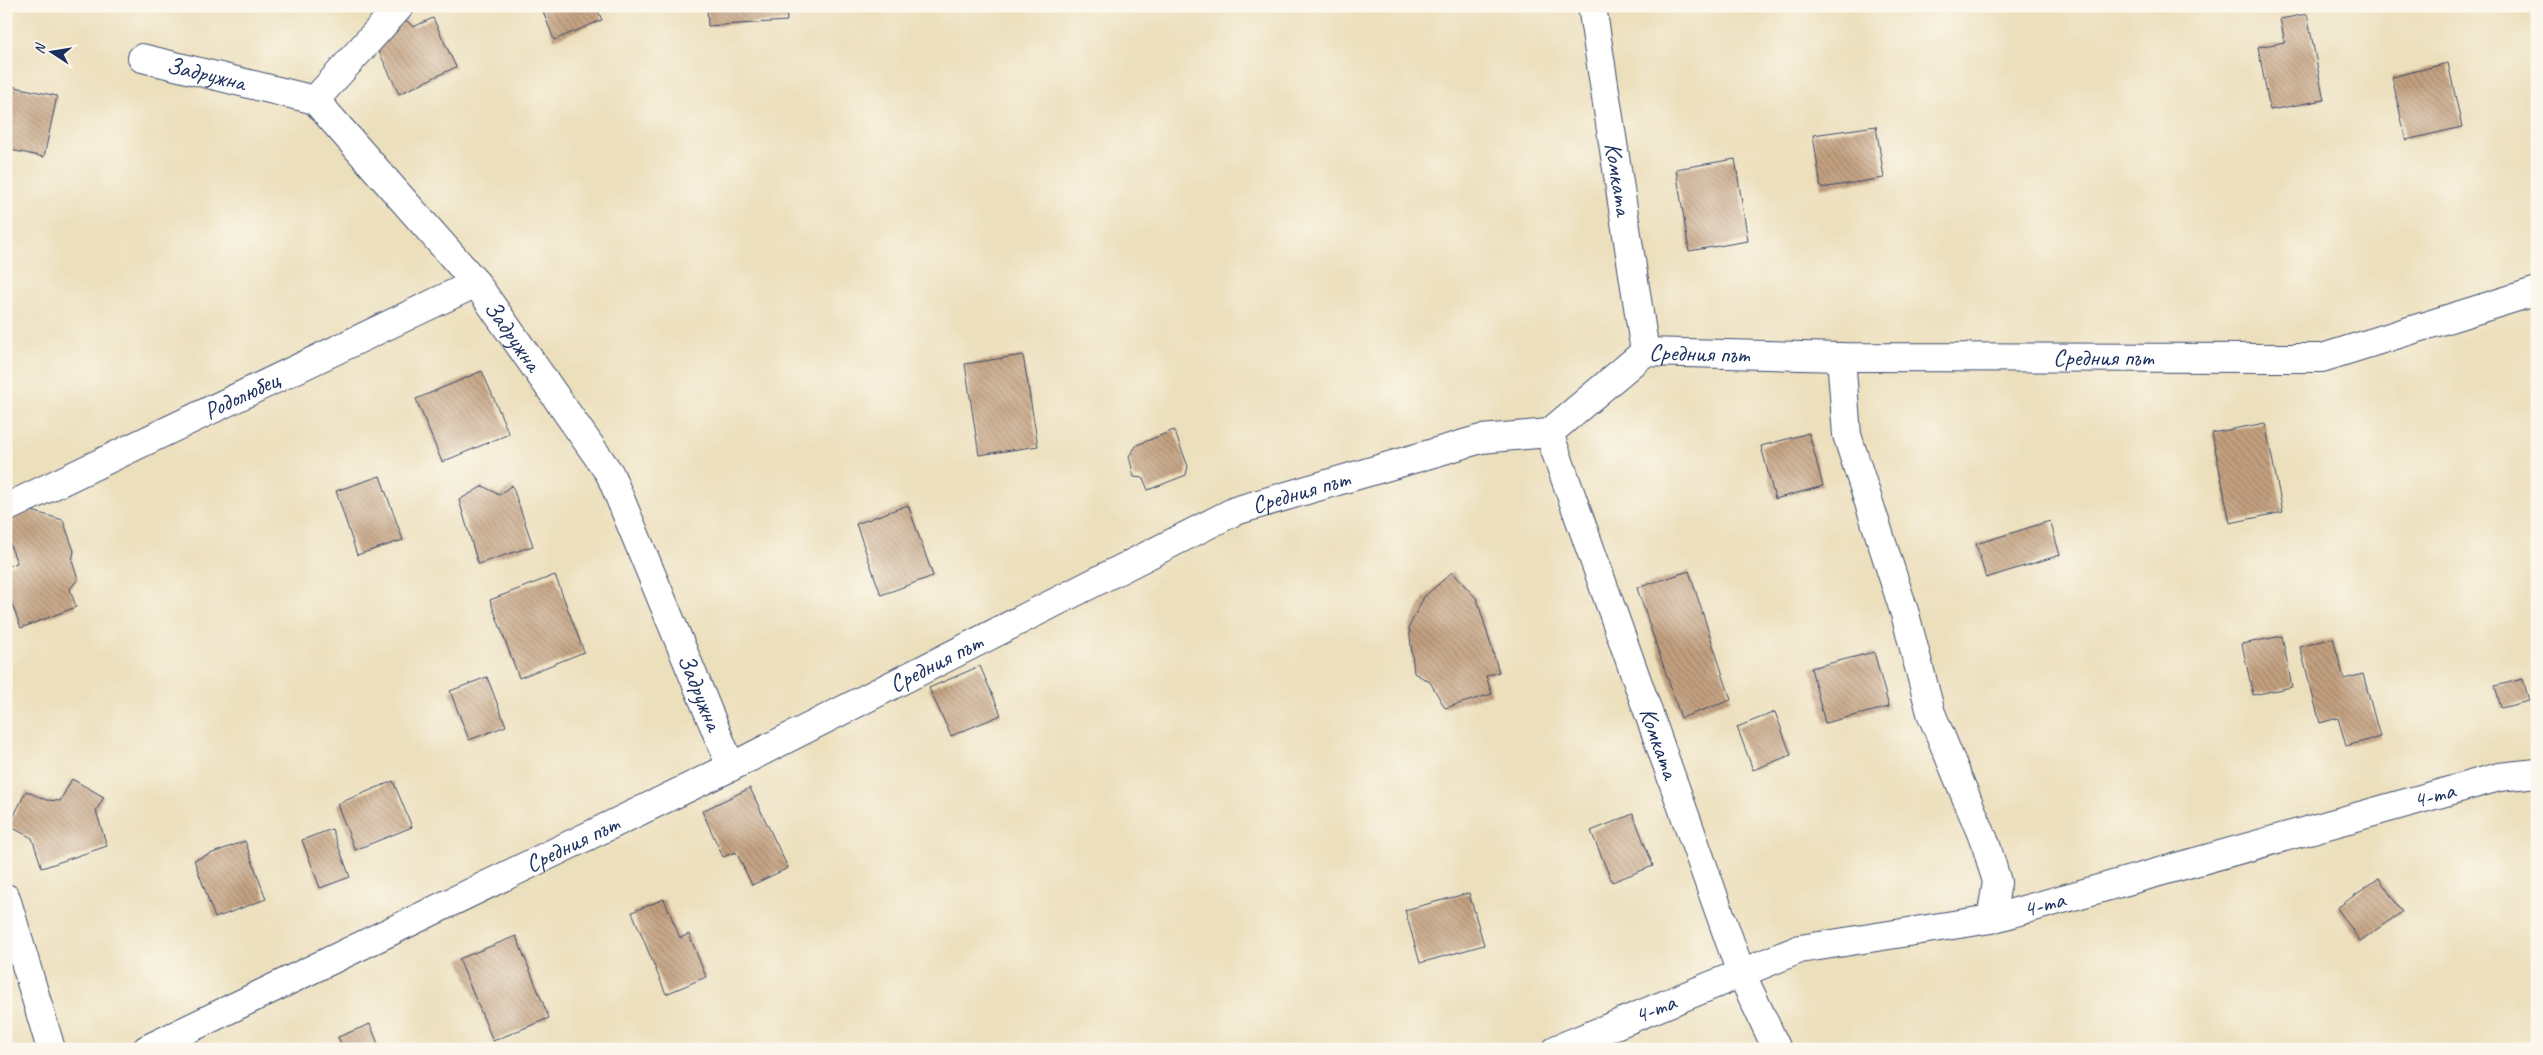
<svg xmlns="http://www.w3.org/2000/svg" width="2543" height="1055" font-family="Caveat,sans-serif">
<defs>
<pattern id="building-back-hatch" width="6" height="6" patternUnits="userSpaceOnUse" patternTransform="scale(1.25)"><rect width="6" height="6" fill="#c3a07f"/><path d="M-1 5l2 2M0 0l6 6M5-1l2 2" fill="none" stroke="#9e836b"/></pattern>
</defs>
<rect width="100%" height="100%" fill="#fbf7ec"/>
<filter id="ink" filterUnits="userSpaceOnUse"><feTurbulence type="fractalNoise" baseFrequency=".02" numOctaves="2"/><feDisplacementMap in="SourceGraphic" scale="10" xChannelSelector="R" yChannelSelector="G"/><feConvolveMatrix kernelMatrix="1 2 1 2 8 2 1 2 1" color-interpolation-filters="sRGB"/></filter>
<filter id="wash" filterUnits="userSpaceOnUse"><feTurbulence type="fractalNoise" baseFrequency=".0096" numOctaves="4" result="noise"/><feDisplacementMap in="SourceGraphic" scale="20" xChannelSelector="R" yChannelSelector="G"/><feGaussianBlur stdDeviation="1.12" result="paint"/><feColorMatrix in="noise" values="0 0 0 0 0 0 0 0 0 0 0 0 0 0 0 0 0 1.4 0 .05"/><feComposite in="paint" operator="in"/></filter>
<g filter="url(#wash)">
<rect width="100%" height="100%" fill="#ecdfbc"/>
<g id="blocks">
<!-- building -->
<g fill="url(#building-back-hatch)">
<path d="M 541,6 L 596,6 L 602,20 L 554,40 Z"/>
<path d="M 707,6 L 786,6 L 787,21 L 708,26 Z"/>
<path d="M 2307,14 L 2324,100 L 2270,110 L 2258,47 L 2285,42 L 2280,19 Z"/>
<path d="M 433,18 L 456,67 L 399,94 L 372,37 L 407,21 L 413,27 Z"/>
<path d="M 2448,63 L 2462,127 L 2406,140 L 2392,77 Z"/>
<path d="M 6,85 L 57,96 L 44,157 L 6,149 Z"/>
<path d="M 1876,126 L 1884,178 L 1821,188 L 1813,135 Z"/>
<path d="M 1735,159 L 1748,241 L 1689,251 L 1676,169 Z"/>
<path d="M 1023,355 L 1038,446 L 979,455 L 965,364 Z"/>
<path d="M 482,371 L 509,434 L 442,462 L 416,399 Z"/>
<path d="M 2265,423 L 2283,512 L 2230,523 L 2212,433 Z"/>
<path d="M 1174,430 L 1188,466 L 1186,475 L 1148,490 L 1143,478 L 1134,477 L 1129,456 L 1137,445 Z"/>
<path d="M 1809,433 L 1823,486 L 1775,499 L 1761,446 Z"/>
<path d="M 380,476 L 403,540 L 357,555 L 336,491 Z"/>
<path d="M 512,485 L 533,546 L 478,564 L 459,500 L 483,486 L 499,495 Z"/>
<path d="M 908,505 L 933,576 L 881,595 L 856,524 Z"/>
<path d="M 32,511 L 63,520 L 74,551 L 72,561 L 78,579 L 70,589 L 76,607 L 21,628 L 6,588 L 6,567 L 17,563 L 6,534 L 6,520 Z"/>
<path d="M 2050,521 L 2060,555 L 1986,578 L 1976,544 Z"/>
<path d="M 1689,571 L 1731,700 L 1681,718 L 1637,588 Z"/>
<path d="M 1452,572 L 1477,599 L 1499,672 L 1486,676 L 1492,694 L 1445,708 L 1430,682 L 1414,673 L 1409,627 L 1424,597 Z"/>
<path d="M 555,575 L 584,652 L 519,678 L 490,600 Z"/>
<path d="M 2282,636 L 2292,687 L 2253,695 L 2242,644 Z"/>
<path d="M 2333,638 L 2344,679 L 2363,674 L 2380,737 L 2346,746 L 2338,718 L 2320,723 L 2300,647 Z"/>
<path d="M 1874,652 L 1889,707 L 1825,723 L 1811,668 Z"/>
<path d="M 980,666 L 1001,715 L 951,736 L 929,688 Z"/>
<path d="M 487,677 L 506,726 L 469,740 L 450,691 Z"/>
<path d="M 2523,679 L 2529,701 L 2501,708 L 2495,686 Z"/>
<path d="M 1775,712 L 1791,755 L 1753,770 L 1737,727 Z"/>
<path d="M 72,779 L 104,797 L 96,811 L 107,846 L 42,868 L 32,838 L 9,826 L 26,791 L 46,800 L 60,801 Z"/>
<path d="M 393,781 L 412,827 L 355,850 L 337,804 Z"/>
<path d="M 750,788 L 788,868 L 752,885 L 736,852 L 723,857 L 702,811 Z"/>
<path d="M 1633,814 L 1653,866 L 1612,882 L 1591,831 Z"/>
<path d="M 332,829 L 350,877 L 320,888 L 302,840 Z"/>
<path d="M 245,841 L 266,899 L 215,918 L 194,860 Z"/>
<path d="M 2379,878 L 2402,912 L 2360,941 L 2337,908 Z"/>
<path d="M 1469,893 L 1484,945 L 1420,963 L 1405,910 Z"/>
<path d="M 664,899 L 680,938 L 689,934 L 706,977 L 666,994 L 632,912 Z"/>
<path d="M 516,936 L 549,1018 L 493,1041 L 459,959 Z"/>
<path d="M 370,1024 L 380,1049 L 343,1049 L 338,1037 Z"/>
</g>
</g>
</g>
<g filter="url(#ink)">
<use href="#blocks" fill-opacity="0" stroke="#3a496c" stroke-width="1"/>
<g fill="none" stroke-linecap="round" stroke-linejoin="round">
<!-- street casing -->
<g stroke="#3a496c" stroke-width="30">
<g id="street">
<path id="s1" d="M 1592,6 L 1645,352"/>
<path id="s2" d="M 142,58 L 315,100 L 476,283 L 610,474 L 731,767"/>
<path d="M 315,100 L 400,6"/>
<path d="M 1841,357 L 1847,435 L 1905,614 L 1931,713 L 1986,845 L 1997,882 L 1991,919"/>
<path id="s3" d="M 1549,433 L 1741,973 L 1777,1049"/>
<path id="s4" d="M 6,508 L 476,283"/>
<path d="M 6,898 L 51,1049"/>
<path id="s5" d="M 147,1049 L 731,767 L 1235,511 L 1481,439 L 1549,433 L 1645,352 L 1841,357 L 2322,358 L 2537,291"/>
<path id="s6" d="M 1557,1049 L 1800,949 L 1991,919 L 2499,777 L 2537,773"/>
</g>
</g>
<!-- street -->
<use href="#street" stroke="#fff" stroke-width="28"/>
</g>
</g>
<g text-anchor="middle" stroke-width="4" stroke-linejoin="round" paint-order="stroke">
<!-- street labels -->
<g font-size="24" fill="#1b2f5e" stroke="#fbf7ec">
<text dy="8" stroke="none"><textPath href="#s2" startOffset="66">Задружна</textPath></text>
<text dy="8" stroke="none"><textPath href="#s1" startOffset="175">Комката</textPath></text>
<text dy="8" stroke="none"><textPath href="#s2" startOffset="486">Задружна</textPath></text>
<text dy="8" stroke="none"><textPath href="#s5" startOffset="1718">Средния път</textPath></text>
<text dy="8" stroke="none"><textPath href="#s5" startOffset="2122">Средния път</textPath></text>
<text dy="8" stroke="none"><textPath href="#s4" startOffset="261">Родолюбец</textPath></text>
<text dy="8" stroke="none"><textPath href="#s5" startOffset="1282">Средния път</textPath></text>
<text dy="8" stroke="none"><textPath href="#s5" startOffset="878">Средния път</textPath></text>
<text dy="8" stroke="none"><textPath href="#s2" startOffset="891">Задружна</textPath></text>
<text dy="8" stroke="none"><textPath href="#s3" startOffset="329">Комката</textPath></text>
<text dy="8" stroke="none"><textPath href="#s6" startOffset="916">4-та</textPath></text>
<text dy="8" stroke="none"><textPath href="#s5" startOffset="472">Средния път</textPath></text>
<text dy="8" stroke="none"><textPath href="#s6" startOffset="511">4-та</textPath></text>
<text dy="8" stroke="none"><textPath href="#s6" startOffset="106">4-та</textPath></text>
</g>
</g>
<!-- margin -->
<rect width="2543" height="1055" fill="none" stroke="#fbf7ec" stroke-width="25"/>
<!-- north arrow -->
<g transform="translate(52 52) rotate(282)" stroke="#fbf7ec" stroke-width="4" paint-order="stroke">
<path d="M0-4L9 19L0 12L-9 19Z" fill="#1b2f5e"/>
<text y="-8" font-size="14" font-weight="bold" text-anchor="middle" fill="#1b2f5e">N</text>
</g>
</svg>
